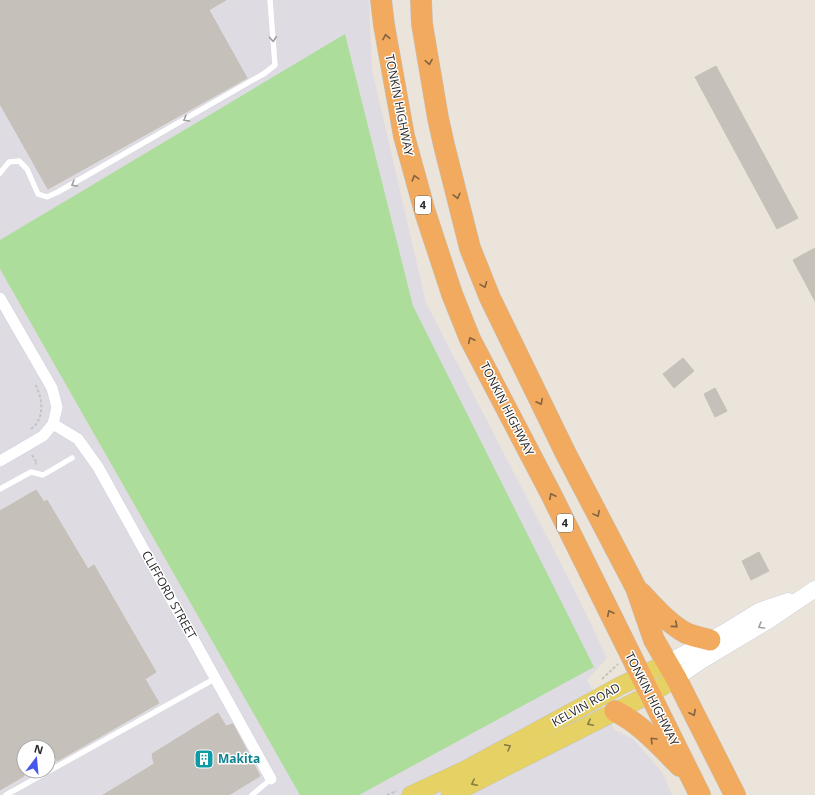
<svg xmlns="http://www.w3.org/2000/svg" width="815" height="795" font-family="'Open Sans',sans-serif">
<rect width="100%" height="100%" fill="#eae4db"/>
<!-- industrial -->
<path fill="#dedbe2" fill-rule="evenodd" d="M 0,0 L 369,0 L 372,70 L 426,303 L 574,589 L 607,658 L 587,680 L 615,730 L 633,739 L 662,772 L 672,795 L 0,795 ZM 24,747 L 48,747 L 48,771 L 24,771 Z"/>
<!-- green -->
<path fill="#acdd9b" d="M 345,34 L 413,306 L 594,667 L 359,795 L 300,795 L 0,269 L 0,240 Z"/>
<!-- building -->
<g fill="#c5c1ba" stroke="#c5c0b5">
<path d="M 0,0 L 226,0 L 209,10 L 247,78 L 48,189 L 0,104 Z"/>
<path d="M 716,66 L 798,218 L 777,229 L 695,77 Z"/>
<path d="M 815,248 L 815,301 L 793,260 Z"/>
<path d="M 683,358 L 694,371 L 674,388 L 663,374 Z"/>
<path d="M 715,388 L 727,411 L 715,417 L 704,394 Z"/>
<path d="M 36,490 L 44,502 L 47,500 L 88,569 L 94,565 L 156,672 L 145,679 L 159,703 L 57,761 L 56,758 L 48,762 L 48,747 L 24,747 L 24,776 L 0,790 L 0,511 Z"/>
<path d="M 759,552 L 769,571 L 751,580 L 742,561 Z"/>
<path d="M 218,713 L 226,726 L 233,724 L 260,776 L 229,795 L 103,795 L 154,764 L 152,754 Z"/>
</g>
<g fill="none" stroke-linecap="round" stroke-linejoin="round">
<!-- lane casing -->
<g stroke="#d0d2e0" stroke-width="6">
<g id="lane">
<path d="M 0,173 L 9,162 L 19,161 L 27,169 L 38,194 L 47,197 L 58,192 L 265,73 L 275,65 L 270,0"/>
<path d="M 0,489 L 31,472 L 43,475 L 72,458"/>
<path d="M 6,795 L 216,678"/>
<path d="M 252,795 L 271,779"/>
</g>
</g>
<!-- street casing -->
<g stroke="#d0d2e0" stroke-width="12">
<g id="street">
<path d="M 0,298 L 52,388 L 57,407 L 53,424 L 78,439 L 98,467 L 271,779"/>
<path d="M 0,461 L 43,436 L 53,424"/>
</g>
</g>
<!-- secondary casing -->
<g stroke="#d0d2e0" stroke-width="17">
<g id="secondary">
<path d="M 667,663 L 725,632 L 759,611 L 788,601"/>
<path d="M 676,678 L 701,661 L 766,622 L 815,589"/>
</g>
</g>
<!-- primary casing -->
<g stroke="#c3c3c3" stroke-width="19">
<g id="primary">
<path d="M 411,795 L 465,770 L 620,686 L 667,663"/>
<path d="M 450,795 L 650,694 L 676,678"/>
</g>
</g>
<!-- highway casing -->
<g stroke="#c3c3c3" stroke-width="22">
<g id="highway">
<path d="M 381,0 L 384,25 L 404,136 L 425,212 L 452,294 L 470,339 L 551,494 L 700,795"/>
<path d="M 421,0 L 422,24 L 438,118 L 444,145 L 470,248 L 490,298 L 566,454 L 636,588 L 654,640 L 676,678 L 735,795"/>
<path d="M 641,593 C 654,607 669,624 686,633 C 693,636 702,638 710,640"/>
<path d="M 615,711 C 641,724 660,746 680,766"/>
</g>
</g>
<!-- path -->
<g stroke="#c3c3c3" stroke-width="2" stroke-dasharray="3 2" stroke-linecap="butt">
<path d="M 31,429 C 45,419 43,398 35,384"/>
<path d="M 32,455 L 37,463 L 35,464"/>
<path d="M 602,679 L 618,664"/>
<path d="M 387,795 L 397,791"/>
</g>
<!-- lane -->
<use href="#lane" stroke="#fff" stroke-width="5.5"/>
<!-- street -->
<use href="#street" stroke="#fff" stroke-width="11"/>
<!-- secondary -->
<use href="#secondary" stroke="#fff" stroke-width="16"/>
<!-- primary -->
<use href="#primary" stroke="#e6d264" stroke-width="18"/>
<!-- highway -->
<use href="#highway" stroke="#f2aa5e" stroke-width="21"/>
</g>
<!-- one-way arrows -->
<defs><path id="oneway-chevron" d="M-2-3.5L2.5 0L-2 3.5" fill="none" stroke-width="1.6" stroke-linecap="round" stroke-linejoin="round"/></defs>
<g stroke="#836240">
<use href="#oneway-chevron" transform="translate(386 37) rotate(-100)"/>
<use href="#oneway-chevron" transform="translate(429 62) rotate(81)"/>
<use href="#oneway-chevron" transform="translate(415 178) rotate(-106)"/>
<use href="#oneway-chevron" transform="translate(457 196) rotate(76)"/>
<use href="#oneway-chevron" transform="translate(484 285) rotate(69)"/>
<use href="#oneway-chevron" transform="translate(471 340) rotate(-116)"/>
<use href="#oneway-chevron" transform="translate(540 402) rotate(64)"/>
<use href="#oneway-chevron" transform="translate(552 496) rotate(-117)"/>
<use href="#oneway-chevron" transform="translate(597 514) rotate(62)"/>
<use href="#oneway-chevron" transform="translate(610 613) rotate(-116)"/>
<use href="#oneway-chevron" transform="translate(675 625) rotate(40)"/>
<use href="#oneway-chevron" transform="translate(693 713) rotate(63)"/>
<use href="#oneway-chevron" transform="translate(653 740) rotate(-135)"/>
</g>
<g stroke="#9e9e9e">
<use href="#oneway-chevron" transform="translate(273 39) rotate(85)"/>
<use href="#oneway-chevron" transform="translate(186 119) rotate(150)"/>
<use href="#oneway-chevron" transform="translate(74 184) rotate(150)"/>
<use href="#oneway-chevron" transform="translate(761 626) rotate(150)"/>
</g>
<g stroke="#877d46">
<use href="#oneway-chevron" transform="translate(590 723) rotate(153)"/>
<use href="#oneway-chevron" transform="translate(508 747) rotate(-28)"/>
<use href="#oneway-chevron" transform="translate(474 783) rotate(153)"/>
</g>
<!-- icons -->
<defs>
<g id="building-square" transform="scale(1)"><rect x="-9" y="-9" width="18" height="18" rx="4" fill="#0f9aa8" stroke="#fff"/><path d="M-4-6H4V6H1V3H-1V6H-4ZM-2.5-4.3h1.7v1.8h-1.7ZM.8-4.3h1.7v1.8H.8ZM-2.5-1h1.7V.8h-1.7ZM.8-1h1.7V.8H.8Z" fill="#fff"/></g>
</defs>
<g fill-rule="evenodd">
<use href="#building-square" x="204" y="759"/>
</g>
<g text-anchor="middle" stroke-width="3" stroke-linejoin="round" paint-order="stroke">
<!-- shield labels -->
<g fill="#fff" stroke="#686868" stroke-width="1">
<rect x="415" y="196" width="16" height="18" rx="3"/>
<rect x="557" y="514" width="16" height="18" rx="3"/>
</g>
<g font-size="11" font-weight="bold" fill="#282828">
<text x="423" y="209">4</text>
<text x="565" y="527">4</text>
</g>
<!-- street labels -->
<g font-size="12" fill="#282828" stroke="#fff">
<text transform="translate(399 105) rotate(79)" y="4">TONKIN HIGHWAY</text>
<text transform="translate(507 409) rotate(63)" y="4">TONKIN HIGHWAY</text>
<text transform="translate(169 595) rotate(61)" y="4">CLIFFORD STREET</text>
<text transform="translate(652 699) rotate(63)" y="4">TONKIN HIGHWAY</text>
<text transform="translate(586 705) rotate(-29)" y="4">KELVIN ROAD</text>
</g>
<!-- culture labels -->
<g font-size="12" font-weight="bold" fill="#0d838f" stroke="#fff" text-anchor="start">
<text x="218" y="763">Makita</text>
</g>
</g>
<!-- north arrow -->
<g transform="translate(36 759) rotate(16)"><circle r="19" fill="#ffffff" stroke="#a9a9a9"/>
<path d="M0-3L7 15L0 10L-7 15Z" fill="#4557ec"/>
<text y="-6" font-size="11" font-weight="bold" text-anchor="middle" fill="#282828">N</text>
</g>
</svg>
